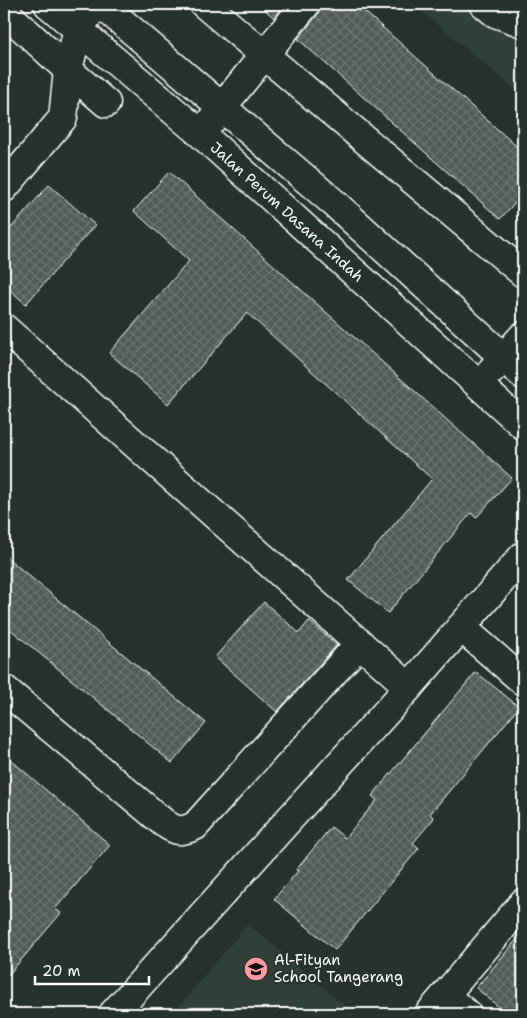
<svg xmlns="http://www.w3.org/2000/svg" width="527" height="1018" font-family="'Shantell Sans',sans-serif">
<defs>
<pattern id="building-cross-hatch" width="8" height="8" patternUnits="userSpaceOnUse" patternTransform="scale(1.25)"><rect width="8" height="8" fill="#515c57"/><path d="M0 0l8 8M0 8l8-8" fill="none" stroke="#6b7470"/></pattern>
</defs>
<rect width="100%" height="100%" fill="#26332d"/>
<filter id="ink" filterUnits="userSpaceOnUse"><feTurbulence type="fractalNoise" baseFrequency=".02" numOctaves="2"/><feDisplacementMap in="SourceGraphic" scale="10" xChannelSelector="R" yChannelSelector="G"/><feConvolveMatrix kernelMatrix="1 2 1 2 8 2 1 2 1" color-interpolation-filters="sRGB"/></filter>
<g filter="url(#ink)">
<!-- built -->
<g fill="#333f3a">
<path d="M 413,4 L 523,4 L 523,96 Z"/>
<path d="M 248,924 L 355,1014 L 172,1014 Z"/>
</g>
<!-- building -->
<g fill="url(#building-cross-hatch)" stroke="#fff">
<path d="M 259,4 L 286,4 L 274,18 Z"/>
<path d="M 321,4 L 356,4 L 523,152 L 523,194 L 500,219 L 298,39 L 318,14 L 321,7 Z"/>
<path d="M 169,172 L 512,478 L 476,518 L 471,513 L 388,613 L 348,580 L 432,479 L 247,313 L 168,404 L 109,353 L 189,261 L 134,211 Z"/>
<path d="M 49,185 L 95,225 L 26,304 L 4,285 L 4,236 Z"/>
<path d="M 4,555 L 206,723 L 172,763 L 4,624 Z"/>
<path d="M 264,602 L 299,633 L 309,621 L 337,645 L 277,712 L 215,657 Z"/>
<path d="M 476,672 L 519,707 L 430,814 L 434,818 L 413,843 L 419,848 L 335,950 L 274,899 L 298,871 L 296,870 L 331,827 L 345,838 L 377,800 L 372,796 Z"/>
<path d="M 4,754 L 110,845 L 55,909 L 61,913 L 4,980 Z"/>
<path d="M 523,932 L 523,1014 L 507,1014 L 476,988 Z"/>
</g>
<g fill="none" stroke-linecap="round" stroke-linejoin="round">
<!-- minor casing -->
<g stroke="#fff" stroke-width="31">
<g id="minor">
<path d="M 48,4 L 201,134 L 523,425"/>
<path d="M 101,4 L 334,203 L 523,375"/>
<path d="M 204,4 L 523,273"/>
<path d="M 484,4 L 495,13 L 523,23"/>
<path d="M 4,11 L 68,70 L 106,103"/>
<path d="M 211,121 L 264,55 L 306,4"/>
<path d="M 4,188 L 63,118 L 68,70 L 78,29 L 88,16"/>
<path d="M 4,328 L 409,687"/>
<path d="M 492,370 L 523,336"/>
<path d="M 461,627 L 523,681"/>
<path d="M 4,689 L 164,823 C 177,832 181,832 195,826 L 360,643"/>
<path d="M 445,996 L 467,1014"/>
<path d="M 113,1014 L 409,687 L 523,556"/>
<path d="M 429,1014 L 523,903"/>
</g>
</g>
<!-- minor -->
<use href="#minor" stroke="#26332d" stroke-width="28"/>
</g>
</g>
<!-- icons -->
<defs>
<g id="school-disc" transform="scale(1.25)"><circle r="9.5" fill="#ff9aa2" stroke="#26332d"/><path d="M0-5L7-2L0 1L-7-2ZM-4 1L0 2.5L4 1V4Q0 6-4 4Z" fill="#111"/></g>
</defs>
<g fill-rule="evenodd">
<use href="#school-disc" x="256" y="969"/>
</g>
<g text-anchor="middle" stroke-width="4" stroke-linejoin="round" paint-order="stroke">
<!-- street labels -->
<g font-size="15" fill="#fff" stroke="#26332d">
<text transform="translate(287 212) rotate(42)" y="5">Jalan Perum Dasana Indah</text>
</g>
<!-- poi labels -->
<g font-size="15" fill="#fff" stroke="#26332d" text-anchor="start">
<text x="274" y="965">Al-Fityan<tspan x="274" dy="17">School Tangerang</tspan></text>
</g>
</g>
<!-- margin -->
<rect width="527" height="1018" fill="none" stroke="#26332d" stroke-width="20"/>
<rect x="10" y="10" width="507" height="998" fill="none" stroke="#fff" stroke-width="2" filter="url(#ink)"/>
<!-- scale -->
<path d="M35 976v8h114v-8" fill="none" stroke="#ffffff" stroke-width="2.5"/>
<text x="42" y="976" font-size="15" fill="#ffffff" stroke="#26332d" stroke-width="4" paint-order="stroke">20 m</text>
</svg>
